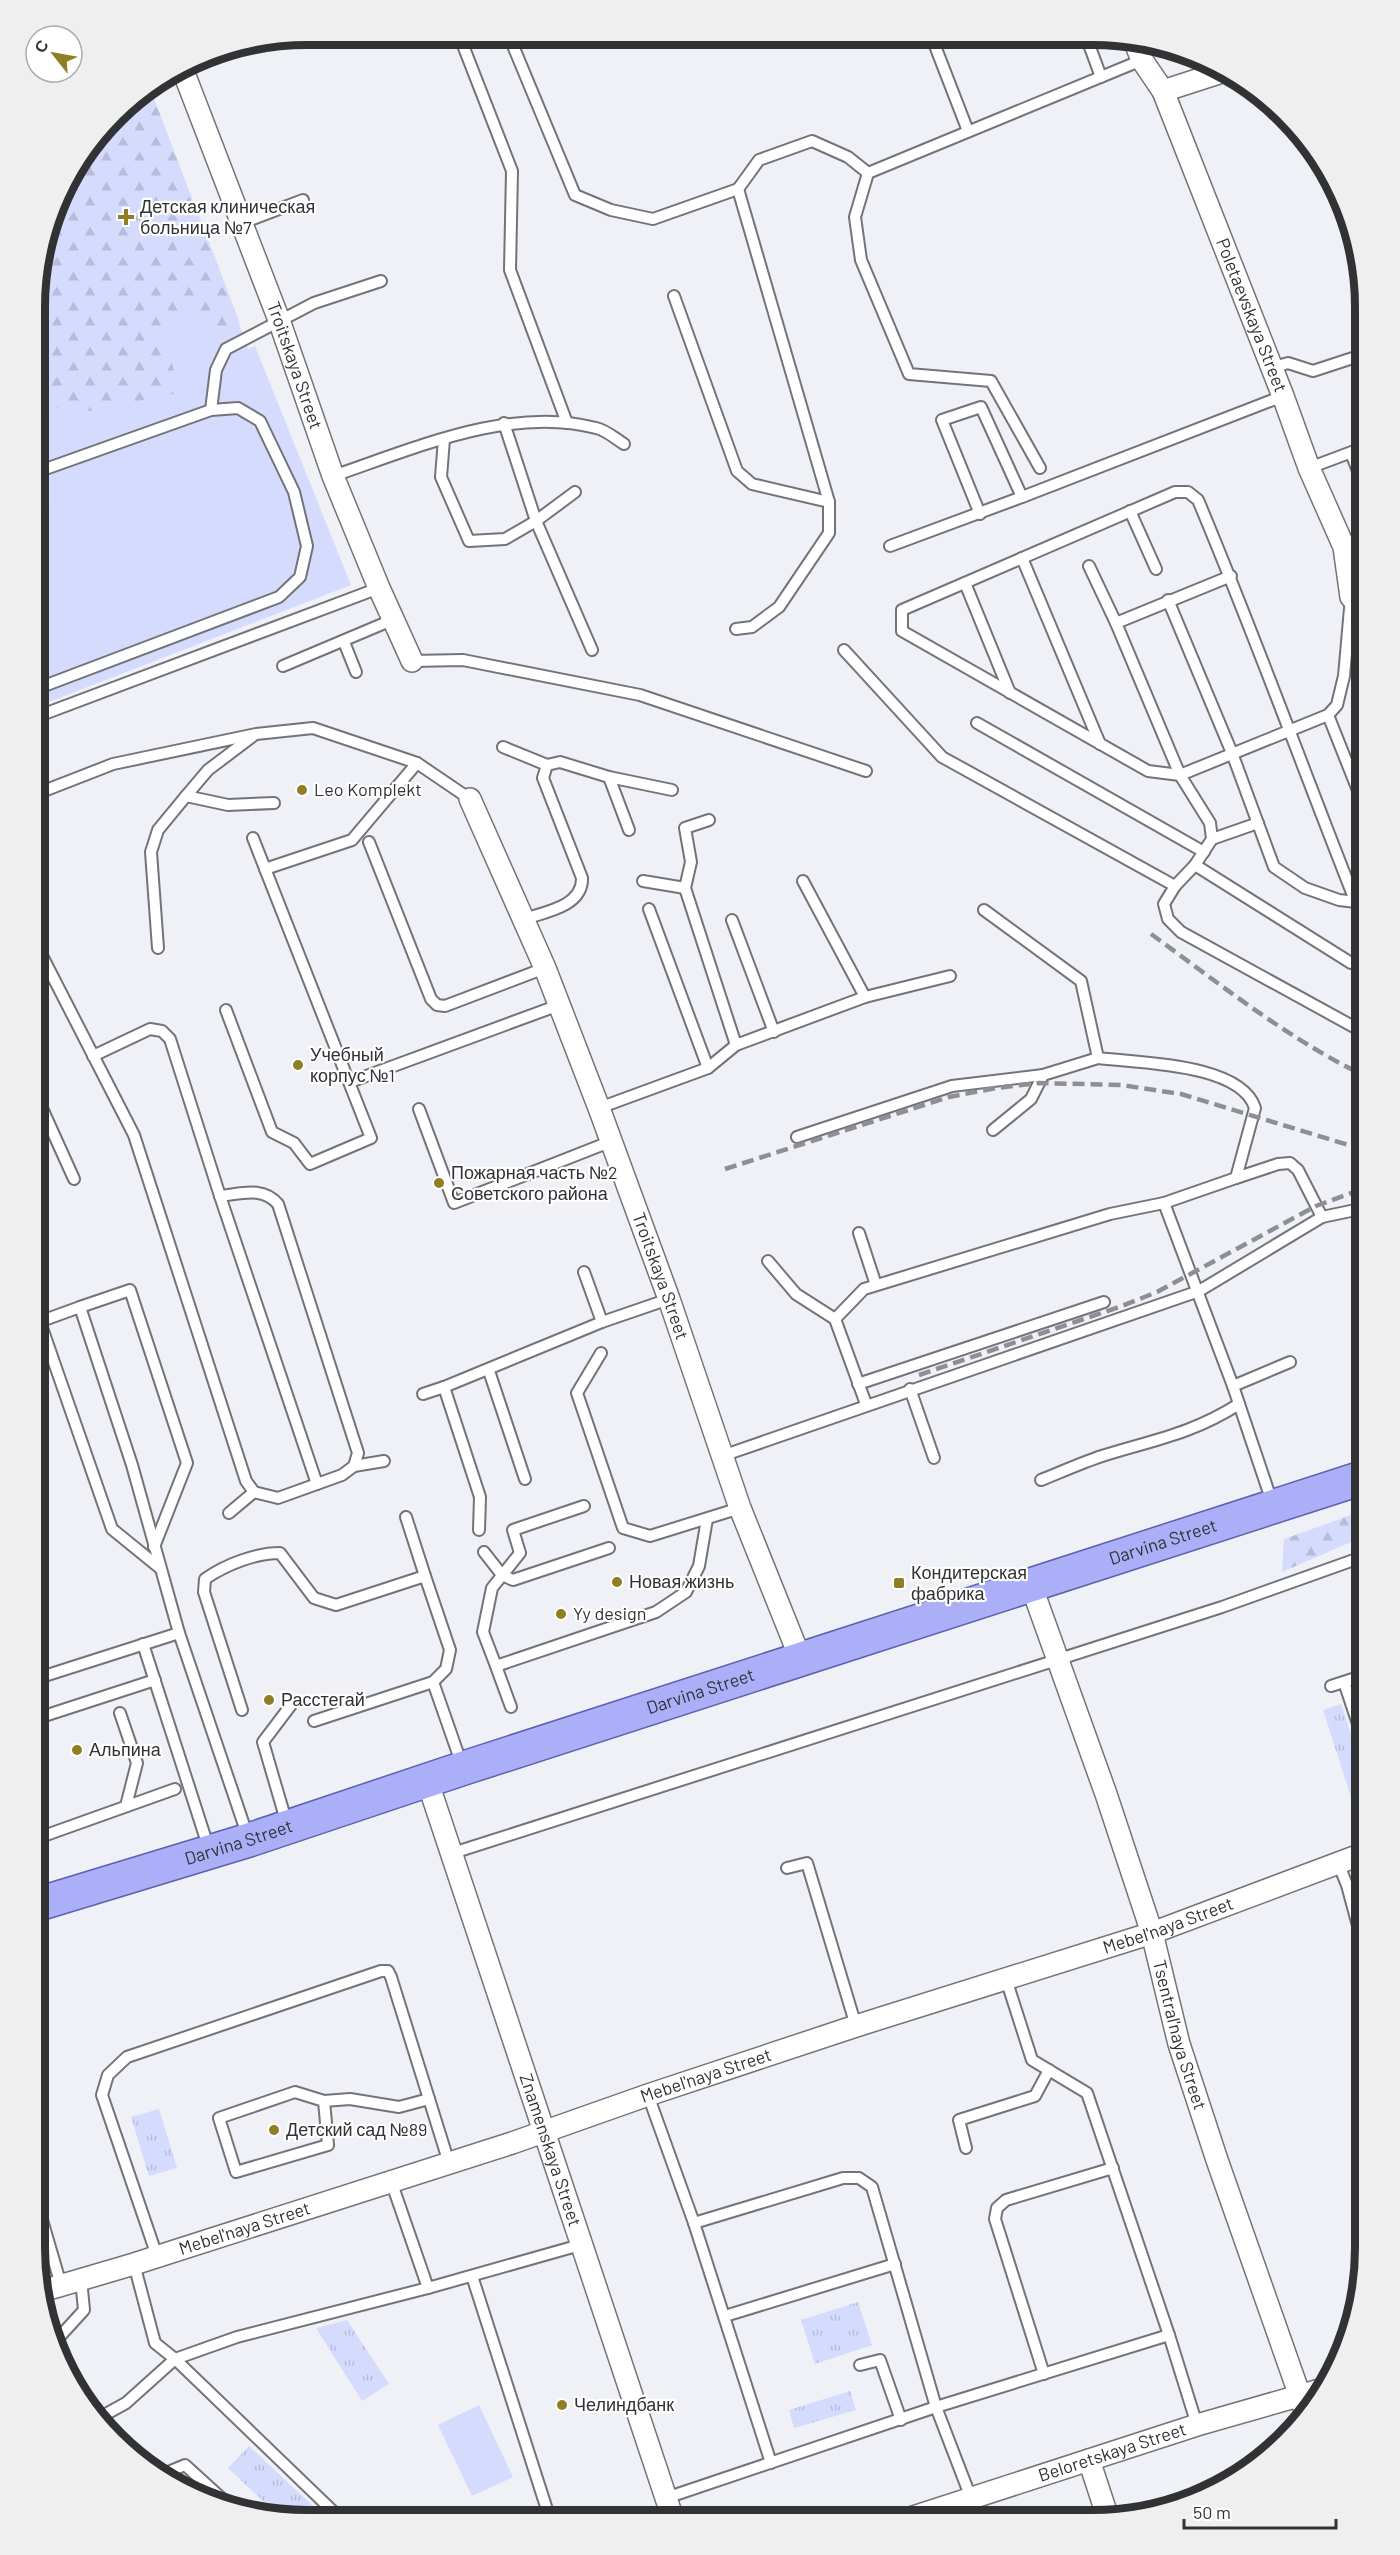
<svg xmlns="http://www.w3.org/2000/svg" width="1400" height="2555" font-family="Barlow,sans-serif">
<defs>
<pattern id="forest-firs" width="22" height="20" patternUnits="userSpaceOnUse" patternTransform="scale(1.5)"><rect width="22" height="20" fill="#d5dbfd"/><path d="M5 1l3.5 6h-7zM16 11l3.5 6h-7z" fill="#b7bcd9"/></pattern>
<pattern id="park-tufts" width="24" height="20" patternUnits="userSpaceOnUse" patternTransform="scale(1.5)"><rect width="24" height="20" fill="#d5dbfd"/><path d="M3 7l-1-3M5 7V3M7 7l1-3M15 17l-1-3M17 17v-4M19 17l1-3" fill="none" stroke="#b7bcd9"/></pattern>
</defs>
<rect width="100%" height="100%" fill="#eff1f7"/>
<!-- green -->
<g fill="#d5dbfd">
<path d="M 212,249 L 248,349 L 255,346 L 351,585 L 36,707 L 37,360 Z"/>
<path d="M 479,2405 L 513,2477 L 472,2496 L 438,2425 Z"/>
</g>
<!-- forest -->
<g fill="url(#forest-firs)">
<path d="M 150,88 L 239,321 L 221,331 L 188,310 L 163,323 L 179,393 L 73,414 L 37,400 L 37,272 L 63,186 L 127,102 Z"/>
<path d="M 1365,1510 L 1365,1536 L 1282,1572 L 1284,1539 Z"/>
</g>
<!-- park -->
<g fill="url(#park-tufts)">
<path d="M 1341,1704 L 1365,1776 L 1364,1837 L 1323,1710 Z"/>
<path d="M 159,2109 L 177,2168 L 149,2176 L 131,2117 Z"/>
<path d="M 858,2302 L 872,2345 L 815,2364 L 801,2320 Z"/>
<path d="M 347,2320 L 389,2384 L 362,2401 L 316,2328 Z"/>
<path d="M 850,2391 L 856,2410 L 794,2428 L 789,2410 Z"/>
<path d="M 249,2446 L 326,2518 L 281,2518 L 228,2468 Z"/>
</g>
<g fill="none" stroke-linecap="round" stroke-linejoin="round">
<!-- service casing -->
<g stroke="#73747a" stroke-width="14">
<g id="service">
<path d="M 459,35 L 512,171 L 510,270 L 567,423"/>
<path d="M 509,36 L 575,195 L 611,210 L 653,219 L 738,189"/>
<path d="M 932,38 L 968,131"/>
<path d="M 1087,39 L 1101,77"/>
<path d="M 242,223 L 303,200"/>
<path d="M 674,296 L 737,471 L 752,484 L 829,502"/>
<path d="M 1271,368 L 1288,363 L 1313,371 L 1365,354"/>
<path d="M 211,410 L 216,370 L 226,349 L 314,303 L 381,281"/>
<path d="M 504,423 L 536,521 L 592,650"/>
<path d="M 444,439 L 441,477 L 469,541 L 505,539 L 536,521 L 575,492"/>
<path d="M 1351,453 L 1365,489"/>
<path d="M 1040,468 L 991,381 L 909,374 L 861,260 L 855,217 L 868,173 L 1142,60"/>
<path d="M 1309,468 L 1365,447"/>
<path d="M 333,476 C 413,449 511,405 596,428 C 606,430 616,439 624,444"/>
<path d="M 1130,511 L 1156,569"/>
<path d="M 980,514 L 942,420 L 981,407 L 1022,497 L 1283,396"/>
<path d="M 890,546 L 1022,497"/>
<path d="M 1022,558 L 1100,744"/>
<path d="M 1089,566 L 1116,623 L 1180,775 L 1210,823 L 1212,839 L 1195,865 L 1175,886 L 1164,904 L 1168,919 L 1181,932 L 1365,1033"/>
<path d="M 965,583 L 1010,693"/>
<path d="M 1168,600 L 1232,753 L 1274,867 L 1305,888 L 1339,900 L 1365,903"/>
<path d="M 1116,623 L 1231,576"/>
<path d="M 736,629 L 752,627 L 779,607 L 829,533 L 829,502 L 738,189 L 759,160 L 812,141 L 848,157 L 868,173"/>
<path d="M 344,642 L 356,672"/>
<path d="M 844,650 L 942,757 L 1175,886"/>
<path d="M 412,661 L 463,660 L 640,695 L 866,771"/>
<path d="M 283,666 L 392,620"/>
<path d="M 36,689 L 279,597 L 300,577 L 307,546 L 294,492 L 260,421 L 238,408 L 211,410 L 37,472"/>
<path d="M 1328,715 L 1365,808"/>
<path d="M 36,717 L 379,588"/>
<path d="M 977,723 L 1204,852"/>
<path d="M 503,747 L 547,765"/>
<path d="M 609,777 L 629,830"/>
<path d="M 36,794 L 113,764 L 256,734 L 313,728 L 417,763 L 470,799"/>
<path d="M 186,796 L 208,770 L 253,736"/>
<path d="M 709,820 L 685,828 L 691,862 L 685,888 L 736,1045"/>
<path d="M 1212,839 L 1258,823"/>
<path d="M 369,842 L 431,999 L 437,1005 L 445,1006 L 545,968"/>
<path d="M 1195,865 L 1351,963 L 1365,957"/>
<path d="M 265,869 L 352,840 L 417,763"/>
<path d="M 643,881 L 685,888"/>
<path d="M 803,881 L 865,997"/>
<path d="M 1356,903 C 1303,769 1254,633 1198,500 L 1188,492 L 1175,492 L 902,610 L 902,631 L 1148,771 L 1180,775 L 1328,715 L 1337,705 L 1344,676 L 1351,597 L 1365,599"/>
<path d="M 649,909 L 708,1068"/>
<path d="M 984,910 L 1081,981 L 1098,1058 C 1138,1063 1241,1063 1255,1108 L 1236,1178 L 1278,1164 L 1290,1163 L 1298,1170 L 1322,1217 L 1365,1208"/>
<path d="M 524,919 C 546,912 583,906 582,878 L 543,778 L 547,765 L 560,762 L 609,777 L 672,790"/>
<path d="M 732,920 L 774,1032"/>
<path d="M 36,944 L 134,1135 L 246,1481 L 254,1492 L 278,1498 L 342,1475 L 354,1466 L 358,1453 L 278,1204 C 262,1186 241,1194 220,1196"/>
<path d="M 158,948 L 151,852 L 158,830 L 186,796 L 228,805 L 274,803"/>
<path d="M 226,1010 L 272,1132 L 294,1143 L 310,1164 L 371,1138 L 253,838"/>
<path d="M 93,1056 L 150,1029 L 162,1031 L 170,1039 L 220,1196 L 317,1484"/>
<path d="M 350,1082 L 559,1005"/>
<path d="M 36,1095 L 74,1179"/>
<path d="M 599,1108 L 708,1068 L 736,1045 L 865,997 L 950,976"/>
<path d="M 419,1109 L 454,1203 L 612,1141"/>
<path d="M 993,1130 L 1031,1099 L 1043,1075"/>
<path d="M 797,1137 L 952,1086 L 1043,1075 L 1098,1058"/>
<path d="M 1164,1203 L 1233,1386 L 1273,1505"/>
<path d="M 859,1233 L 876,1285"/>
<path d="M 768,1261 L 796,1294 L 835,1319"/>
<path d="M 584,1272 L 602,1322"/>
<path d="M 80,1307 L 130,1290 L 187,1463 L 154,1547"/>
<path d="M 40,1322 L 112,1529 L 160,1568"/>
<path d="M 36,1323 L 80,1307 L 132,1465 L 179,1633 L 248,1837"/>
<path d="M 601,1353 L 577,1393 L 623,1528 L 650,1536 L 740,1508"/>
<path d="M 489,1371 L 525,1479"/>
<path d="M 858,1384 L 1104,1302"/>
<path d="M 1233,1386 L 1290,1362"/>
<path d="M 910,1389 L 934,1458"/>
<path d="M 423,1394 L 444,1387"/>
<path d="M 866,1404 L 835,1319 L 864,1289 L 1110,1214 L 1164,1203 L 1236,1178"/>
<path d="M 722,1456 L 1199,1291 L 1322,1217"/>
<path d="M 354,1466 L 384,1461"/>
<path d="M 1041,1480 C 1061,1472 1081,1463 1102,1456 C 1153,1440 1192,1434 1239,1404"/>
<path d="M 584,1506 L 513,1530 L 520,1553 L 492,1588 L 483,1632 L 496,1666 L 656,1612 L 686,1592 L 699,1566 L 707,1519"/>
<path d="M 229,1513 L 254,1492"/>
<path d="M 406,1517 L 425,1576"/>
<path d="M 479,1530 L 480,1497 L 444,1387 L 602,1322 L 669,1299"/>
<path d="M 484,1552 L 502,1575 L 513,1580 L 609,1548"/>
<path d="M 143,1644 L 209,1849"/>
<path d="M 496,1666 L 511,1707"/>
<path d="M 35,1679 L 179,1633"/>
<path d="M 433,1682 L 462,1765"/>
<path d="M 1344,1682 L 1361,1733 L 1365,1736"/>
<path d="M 1331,1686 L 1365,1675"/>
<path d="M 242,1710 L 204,1592 L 205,1579 C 225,1565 255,1553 280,1553 L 314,1598 L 336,1605 L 425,1576 L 450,1650 L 446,1669 L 433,1682 L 314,1721"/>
<path d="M 120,1713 L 137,1763 L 126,1806"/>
<path d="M 35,1719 L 155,1680"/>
<path d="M 287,1824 L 263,1742 L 291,1705"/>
<path d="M 35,1839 L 175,1789"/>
<path d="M 453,1853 L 1222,1607 L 1365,1556"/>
<path d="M 1338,1863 L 1347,1885 L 1365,1952"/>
<path d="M 787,1868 L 807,1863 L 856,2026"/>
<path d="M 1006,1979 L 1032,2060 L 1087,2093 L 1169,2335 L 1197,2425"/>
<path d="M 648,2095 L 694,2223 L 771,2463"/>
<path d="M 324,2101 L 328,2145 L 236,2172 L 219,2118 L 295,2092 L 324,2101 L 350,2099 L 399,2107 L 429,2099"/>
<path d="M 966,2148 L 959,2120 L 1035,2096 L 1049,2070"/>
<path d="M 391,2181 L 428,2288"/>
<path d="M 35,2196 L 61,2285"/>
<path d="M 694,2223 L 843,2178 L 859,2178 L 872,2187 L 936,2407 L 971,2498"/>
<path d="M 157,2256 L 102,2095 L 108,2075 L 127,2057 L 381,1971 L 388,1971 L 391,1977 L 449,2163"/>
<path d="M 134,2264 L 155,2343 L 175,2359 L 340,2518"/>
<path d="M 472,2276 L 550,2519"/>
<path d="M 725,2316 L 895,2264"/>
<path d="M 53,2344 L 84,2310 L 81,2279"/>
<path d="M 860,2365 L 880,2360 L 901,2420"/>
<path d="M 1044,2374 L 995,2219 L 997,2208 L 1006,2200 L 1113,2168"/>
<path d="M 97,2419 L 126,2403 L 175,2359 L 237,2337 L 428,2288 L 580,2245"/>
<path d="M 161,2475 L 185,2465 L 230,2506"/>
<path d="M 666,2498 L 936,2407 L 1169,2335"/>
</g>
</g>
<!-- minor casing -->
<g stroke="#73747a" stroke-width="24">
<g id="minor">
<path id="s1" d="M 1134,40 L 1142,60 L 1163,91 L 1283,396 L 1309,468 L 1344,547 L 1351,597"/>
<path id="s2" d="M 182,68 L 279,320 L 333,476 L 379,588 L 412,661"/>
<path d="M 1163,91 L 1225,71"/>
<path id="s3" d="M 470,799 L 545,968 L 599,1108 L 669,1299 L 740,1508 L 801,1660"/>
<path id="s4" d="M 1031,1585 L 1106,1794 L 1152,1933 L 1179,2044 L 1217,2160 L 1307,2416"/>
<path id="s5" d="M 427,1780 L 673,2519"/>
<path id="s6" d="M 42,2291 L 134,2264 L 512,2143 L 648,2095 L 856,2026 L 1152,1933 L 1365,1853"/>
<path d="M 1089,2460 L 1108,2518"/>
<path id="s7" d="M 904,2520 L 1197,2425 L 1323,2389"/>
</g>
</g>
<!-- primary casing -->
<g stroke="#5b60b0" stroke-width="36">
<g id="primary">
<path id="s8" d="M 35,1905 L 249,1840 L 464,1768 L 1365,1477"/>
</g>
</g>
<!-- service -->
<use href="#service" stroke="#fff" stroke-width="10"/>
<!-- minor -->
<use href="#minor" stroke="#fff" stroke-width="21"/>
<!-- primary -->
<use href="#primary" stroke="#aaaff7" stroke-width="33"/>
<!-- rail -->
<g stroke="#8d8f93" stroke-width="4.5" stroke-dasharray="12 6" stroke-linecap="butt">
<path d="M 1151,934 C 1220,984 1288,1039 1365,1076"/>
<path d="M 725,1169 L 949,1097 L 996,1088 L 1039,1083 L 1121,1085 L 1181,1094 L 1365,1150"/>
<path d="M 919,1375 L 1122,1306 L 1157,1292 L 1316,1206 L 1365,1188"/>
</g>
</g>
<!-- markers -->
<g fill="#907e25" stroke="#fff" stroke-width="2">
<path d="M123 208h6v6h6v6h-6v6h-6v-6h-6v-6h6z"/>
<circle cx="302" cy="790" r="6"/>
<circle cx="298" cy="1065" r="6"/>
<circle cx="439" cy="1183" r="6"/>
<circle cx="617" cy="1582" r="6"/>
<rect x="893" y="1577" width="12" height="12" rx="3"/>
<circle cx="561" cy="1614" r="6"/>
<circle cx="269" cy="1700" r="6"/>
<circle cx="77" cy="1750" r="6"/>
<circle cx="274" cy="2130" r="6"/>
<circle cx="562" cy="2405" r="6"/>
</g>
<g text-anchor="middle" stroke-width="4.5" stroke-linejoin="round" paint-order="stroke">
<!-- poi labels -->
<g font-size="18" fill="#313234" stroke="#fff" text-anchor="start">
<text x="140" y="213">Детская клиническая<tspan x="140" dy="21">больница №7</tspan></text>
<text x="314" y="796">Leo Komplekt</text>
<text x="310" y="1061">Учебный<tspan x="310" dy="21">корпус №1</tspan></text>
<text x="451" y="1179">Пожарная часть №2<tspan x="451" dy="21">Советского района</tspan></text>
<text x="911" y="1579">Кондитерская<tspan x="911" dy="21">фабрика</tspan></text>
<text x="629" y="1588">Новая жизнь</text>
<text x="573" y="1620">Yy design</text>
<text x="281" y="1706">Расстегай</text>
<text x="89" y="1756">Альпина</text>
<text x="286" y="2136">Детский сад №89</text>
<text x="574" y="2411">Челиндбанк</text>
</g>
<!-- street labels -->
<g font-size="18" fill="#313234" stroke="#fff">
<text dy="6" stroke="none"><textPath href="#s1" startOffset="300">Poletaevskaya Street</textPath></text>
<text dy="6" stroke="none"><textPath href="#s2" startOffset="318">Troitskaya Street</textPath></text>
<text dy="6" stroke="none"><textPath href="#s3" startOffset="514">Troitskaya Street</textPath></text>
<text dy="6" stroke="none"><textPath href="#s8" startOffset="1185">Darvina Street</textPath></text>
<text dy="6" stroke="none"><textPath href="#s8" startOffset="699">Darvina Street</textPath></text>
<text dy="6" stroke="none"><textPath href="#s8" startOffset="213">Darvina Street</textPath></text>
<text dy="6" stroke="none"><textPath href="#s6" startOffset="1184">Mebel'naya Street</textPath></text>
<text dy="6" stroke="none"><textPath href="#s4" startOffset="474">Tsentral'naya Street</textPath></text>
<text dy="6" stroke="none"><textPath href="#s6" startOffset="698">Mebel'naya Street</textPath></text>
<text dy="6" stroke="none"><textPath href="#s5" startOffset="390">Znamenskaya Street</textPath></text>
<text dy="6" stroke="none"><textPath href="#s6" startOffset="212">Mebel'naya Street</textPath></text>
<text dy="6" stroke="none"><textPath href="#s7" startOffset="219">Beloretskaya Street</textPath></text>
</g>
</g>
<!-- crop -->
<path d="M0 0H1400V2555H0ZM307 45H1093A262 262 0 0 1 1355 307V2248A262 262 0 0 1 1093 2510H307A262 262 0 0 1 45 2248V307A262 262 0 0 1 307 45Z" fill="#efefef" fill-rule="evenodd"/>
<path fill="none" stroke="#313234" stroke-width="8" d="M307 45H1093A262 262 0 0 1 1355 307V2248A262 262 0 0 1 1093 2510H307A262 262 0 0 1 45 2248V307A262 262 0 0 1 307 45Z"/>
<!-- north arrow -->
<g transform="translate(54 54) rotate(301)"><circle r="28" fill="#ffffff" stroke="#adadae" stroke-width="1.5"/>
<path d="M0-4.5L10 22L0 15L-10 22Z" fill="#907e25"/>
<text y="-9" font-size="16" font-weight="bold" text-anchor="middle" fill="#313234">С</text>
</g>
<!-- scale -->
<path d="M1184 2519v9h152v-9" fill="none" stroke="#313234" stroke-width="3"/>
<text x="1193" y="2519" font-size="18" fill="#313234" stroke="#ffffff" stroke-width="4.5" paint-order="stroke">50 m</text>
</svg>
